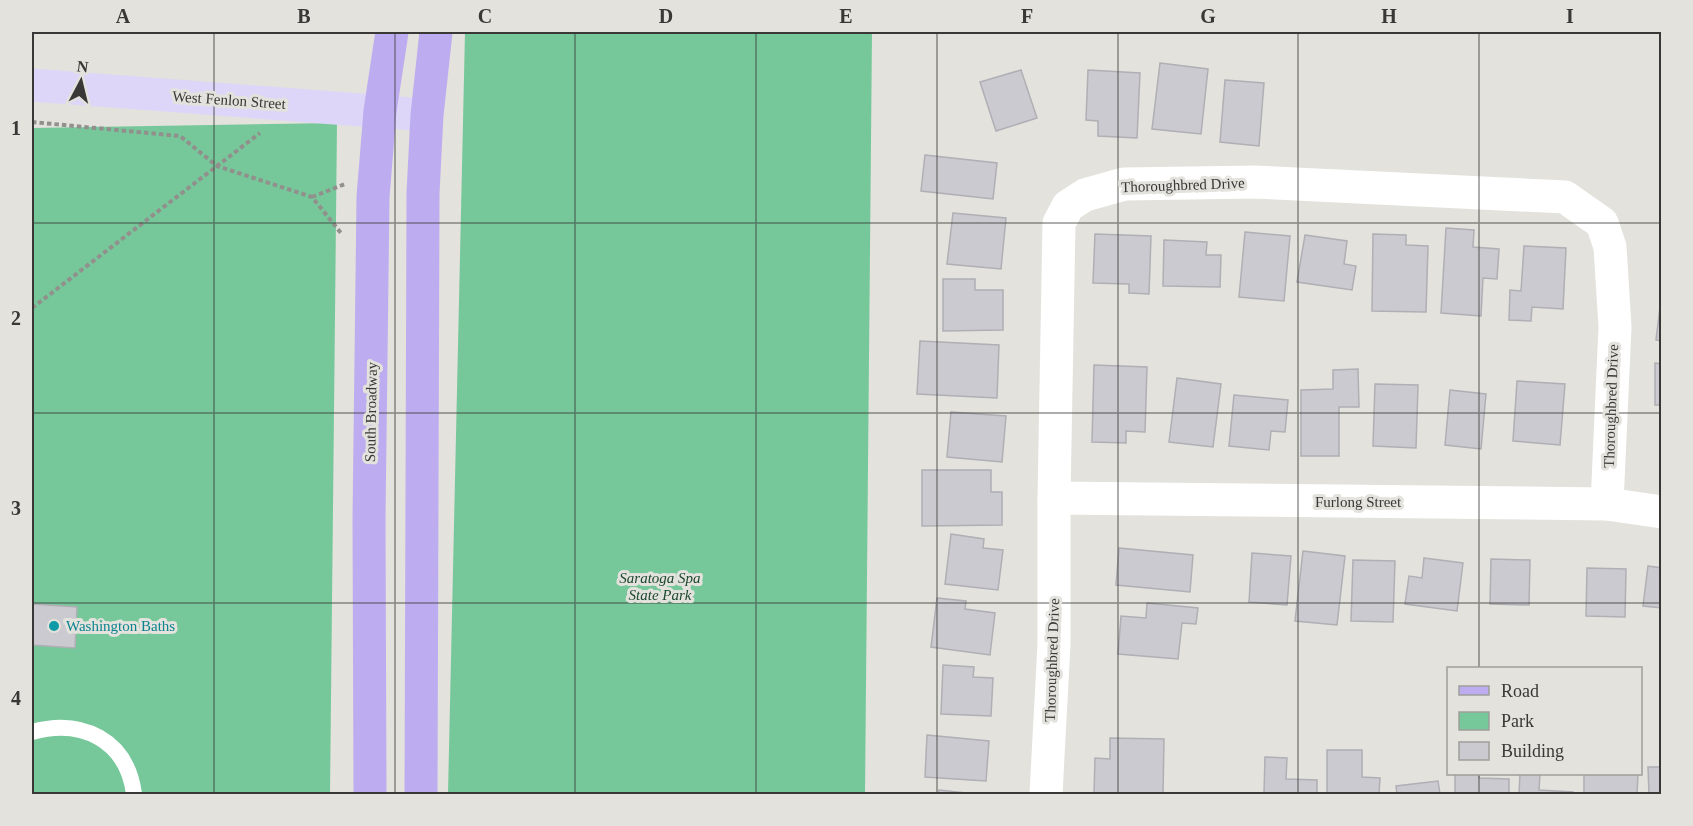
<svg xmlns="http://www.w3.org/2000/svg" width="1693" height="826" font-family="'Times New Roman',serif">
<rect width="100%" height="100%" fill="#e3e2dc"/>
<!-- green -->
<g fill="#76c89a">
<path d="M 465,32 L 872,32 L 865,794 L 448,794 Z"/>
<path d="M 337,123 L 330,794 L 32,794 L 32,128 Z"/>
</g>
<!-- building -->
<g fill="#cbcad0" stroke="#afafb5" stroke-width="1.5">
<path d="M 1160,63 L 1208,69 L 1201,134 L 1152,129 Z"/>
<path d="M 1021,70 L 1037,118 L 996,131 L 980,82 Z"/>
<path d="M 1088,70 L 1140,73 L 1137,138 L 1098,136 L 1098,121 L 1086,120 Z"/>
<path d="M 1225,80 L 1264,83 L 1259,146 L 1220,142 Z"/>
<path d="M 925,155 L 997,163 L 993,199 L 921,191 Z"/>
<rect x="1660" y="173" width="2" height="42"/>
<path d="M 953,213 L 1006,218 L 1001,269 L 947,264 Z"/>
<path d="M 1446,228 L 1474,230 L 1473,247 L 1499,249 L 1497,279 L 1483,278 L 1481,316 L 1441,313 Z"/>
<path d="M 1245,232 L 1290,236 L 1284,301 L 1239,297 Z"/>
<path d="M 1095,234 L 1151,236 L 1149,294 L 1129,293 L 1129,284 L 1093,283 Z"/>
<path d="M 1373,234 L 1406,235 L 1406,245 L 1428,246 L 1426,312 L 1372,311 Z"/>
<path d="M 1305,235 L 1347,241 L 1344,264 L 1356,266 L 1352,290 L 1297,282 Z"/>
<path d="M 1164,240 L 1207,242 L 1206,255 L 1221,255 L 1220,287 L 1163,286 Z"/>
<path d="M 1524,246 L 1566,248 L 1563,309 L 1532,307 L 1531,321 L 1509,320 L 1510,290 L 1521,291 Z"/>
<path d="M 943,279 L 975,279 L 975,290 L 1003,290 L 1003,330 L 943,331 Z"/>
<path d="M 1661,299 L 1662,299 L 1662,341 L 1656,340 Z"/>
<path d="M 920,341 L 999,345 L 997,398 L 917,394 Z"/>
<path d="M 1655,363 L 1662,364 L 1662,405 L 1655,405 Z"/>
<path d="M 1094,365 L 1147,367 L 1145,432 L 1126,431 L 1126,443 L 1092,442 Z"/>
<path d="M 1358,369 L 1359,407 L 1339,407 L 1339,456 L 1301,456 L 1301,390 L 1333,389 L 1333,370 Z"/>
<path d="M 1177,378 L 1221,384 L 1213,447 L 1169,442 Z"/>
<path d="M 1517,381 L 1565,384 L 1560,445 L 1513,441 Z"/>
<path d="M 1375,384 L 1418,385 L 1416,448 L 1373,446 Z"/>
<path d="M 1450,390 L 1486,394 L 1481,449 L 1445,445 Z"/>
<path d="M 1234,395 L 1288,400 L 1285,432 L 1271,431 L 1269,450 L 1229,446 Z"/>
<path d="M 951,412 L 1006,416 L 1002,462 L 947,457 Z"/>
<path d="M 922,470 L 991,470 L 991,492 L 1002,492 L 1002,525 L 922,526 Z"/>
<path d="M 951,534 L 984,539 L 983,548 L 1003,550 L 998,590 L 945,584 Z"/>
<path d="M 1119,548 L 1193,555 L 1190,592 L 1116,585 Z"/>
<path d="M 1303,551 L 1345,556 L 1337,625 L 1295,621 Z"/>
<path d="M 1252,553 L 1291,556 L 1287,605 L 1249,602 Z"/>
<path d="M 1424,558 L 1463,563 L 1457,611 L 1405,604 L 1409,576 L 1422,578 Z"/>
<path d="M 1491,559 L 1530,560 L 1529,605 L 1490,604 Z"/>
<path d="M 1353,560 L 1395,561 L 1393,622 L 1351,621 Z"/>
<path d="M 1648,566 L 1662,568 L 1662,608 L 1643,606 Z"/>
<path d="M 1587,568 L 1626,569 L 1625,617 L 1586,616 Z"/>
<path d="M 937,598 L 966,601 L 965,609 L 995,613 L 990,655 L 931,647 Z"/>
<path d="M 1147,603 L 1198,608 L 1196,624 L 1182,623 L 1178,659 L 1118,654 L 1121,616 L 1146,618 Z"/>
<path d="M 32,604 L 77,607 L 75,648 L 32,645 Z"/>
<path d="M 943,665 L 974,667 L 973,677 L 993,678 L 991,716 L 941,714 Z"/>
<path d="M 927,735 L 989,741 L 986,781 L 925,777 Z"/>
<path d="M 1110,738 L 1164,739 L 1163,794 L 1094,794 L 1095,758 L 1110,759 Z"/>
<path d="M 1327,750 L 1362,750 L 1362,777 L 1380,778 L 1379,794 L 1327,794 Z"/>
<path d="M 1265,757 L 1287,758 L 1286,779 L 1317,780 L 1317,794 L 1264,794 Z"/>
<path d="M 1648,767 L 1662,767 L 1662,794 L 1649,794 Z"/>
<path d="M 1455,774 L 1479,774 L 1479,778 L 1509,779 L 1509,794 L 1455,794 Z"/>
<path d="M 1520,774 L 1540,774 L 1539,790 L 1573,792 L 1573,794 L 1519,794 Z"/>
<path d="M 1584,774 L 1638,774 L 1637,794 L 1584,794 Z"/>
<path d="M 1438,781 L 1440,794 L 1397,794 L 1396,786 Z"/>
<path d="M 939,790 L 967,793 L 966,794 L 938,794 Z"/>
</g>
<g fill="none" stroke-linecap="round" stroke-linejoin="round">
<!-- path -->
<g stroke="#91908c" stroke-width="4" stroke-dasharray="4.5 3" stroke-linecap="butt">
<path d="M 32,122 L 180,136 L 217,166 L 312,197 L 341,233"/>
<path d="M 312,197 L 345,184"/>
<path d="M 32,308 L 260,133"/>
</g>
<!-- lane -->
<path stroke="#fff" stroke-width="16" d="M 32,732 C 82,718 127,740 134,794"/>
<!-- street -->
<g stroke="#fff" stroke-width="33">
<path d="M 1054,498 L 1607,504 L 1662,512"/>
<path d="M 1046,794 L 1054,644 L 1054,498 L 1059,223 L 1068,206 L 1085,195 L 1124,184 L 1256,182 L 1565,197 L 1602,223 L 1610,247 L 1615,327 L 1607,504"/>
</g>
<!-- secondary -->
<path stroke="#ded6f8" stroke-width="33" d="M 32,85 L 427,115"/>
<!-- primary -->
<g stroke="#beacf0" stroke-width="33">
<path d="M 370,794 L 369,519 L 373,197 L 380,111 L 392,32"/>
<path d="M 421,794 L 423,193 L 427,115 L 436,32"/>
</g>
</g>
<!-- grid -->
<path fill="none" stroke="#393836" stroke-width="1.5" stroke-opacity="0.55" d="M 214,32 L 214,794M 395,32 L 395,794M 575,32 L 575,794M 756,32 L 756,794M 937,32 L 937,794M 1118,32 L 1118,794M 1298,32 L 1298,794M 1479,32 L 1479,668M 32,223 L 1662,223M 32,413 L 1662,413M 32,603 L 1662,603M 1479,774 L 1479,794"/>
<!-- markers -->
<circle fill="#0f9aa8" stroke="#e3e2dc" stroke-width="2" cx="54" cy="626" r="6"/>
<g text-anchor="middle" stroke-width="6" stroke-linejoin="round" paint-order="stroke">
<!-- street labels -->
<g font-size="15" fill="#393836" stroke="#e3e2dc">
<text transform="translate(229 100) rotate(4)" y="5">West Fenlon Street</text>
<text transform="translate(1183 185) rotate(-2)" y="5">Thoroughbred Drive</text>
<text transform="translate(1611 406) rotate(-88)" y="5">Thoroughbred Drive</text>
<text transform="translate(371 412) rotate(-89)" y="5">South Broadway</text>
<text x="1358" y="507">Furlong Street</text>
<text transform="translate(1052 660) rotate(-88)" y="5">Thoroughbred Drive</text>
</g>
<!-- park labels -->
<g font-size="15" font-style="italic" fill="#1c4730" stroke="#e3e2dc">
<text x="660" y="583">Saratoga Spa<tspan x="660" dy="17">State Park</tspan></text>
</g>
<!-- culture labels -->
<g font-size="15" fill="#0d838f" stroke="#e3e2dc" text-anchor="start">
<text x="66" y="631">Washington Baths</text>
</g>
</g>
<!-- border -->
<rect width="1693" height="826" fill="none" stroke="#e3e2dc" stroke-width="66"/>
<!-- legend -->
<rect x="1447" y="667" width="195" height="108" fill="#e3e2dc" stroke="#9f9e9a" stroke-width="1.5"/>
<rect x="1459" y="686" width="30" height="9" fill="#beacf0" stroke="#9f9e9a" stroke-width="1.5"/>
<text x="1501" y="697" font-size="18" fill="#393836">Road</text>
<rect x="1459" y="712" width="30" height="18" fill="#76c89a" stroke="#9f9e9a" stroke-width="1.5"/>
<text x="1501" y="727" font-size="18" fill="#393836">Park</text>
<rect x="1459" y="742" width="30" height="18" fill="#cbcad0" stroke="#9f9e9a" stroke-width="1.5"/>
<text x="1501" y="757" font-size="18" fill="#393836">Building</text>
<!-- north arrow -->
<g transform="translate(81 81) rotate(7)" stroke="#e3e2dc" stroke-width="4.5" paint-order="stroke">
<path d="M0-4.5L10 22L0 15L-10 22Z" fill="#393836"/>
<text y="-9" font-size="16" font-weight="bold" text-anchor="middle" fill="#393836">N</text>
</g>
<rect x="33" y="33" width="1627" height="760" fill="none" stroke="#393836" stroke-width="2"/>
<g font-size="20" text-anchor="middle" font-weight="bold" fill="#393836">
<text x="123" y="23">A</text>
<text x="304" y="23">B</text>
<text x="485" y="23">C</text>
<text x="666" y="23">D</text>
<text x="846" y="23">E</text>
<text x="1027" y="23">F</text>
<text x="1208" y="23">G</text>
<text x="1389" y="23">H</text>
<text x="1570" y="23">I</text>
<text x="16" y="135">1</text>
<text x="16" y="325">2</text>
<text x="16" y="515">3</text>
<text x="16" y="705">4</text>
</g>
</svg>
